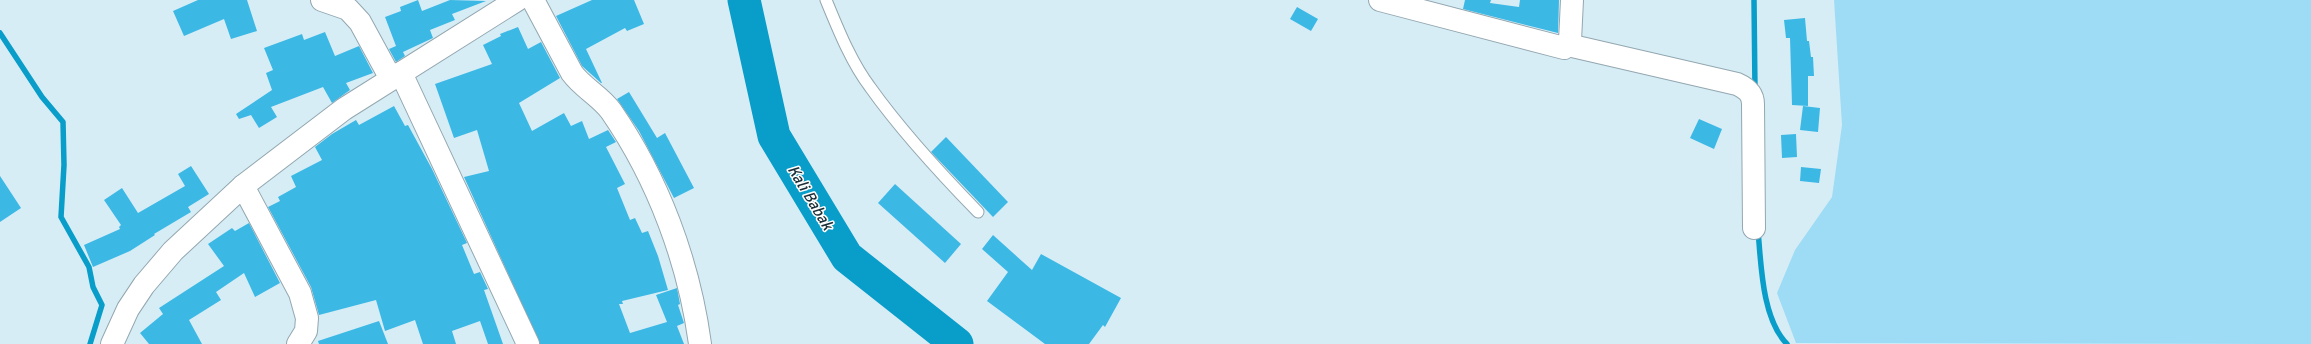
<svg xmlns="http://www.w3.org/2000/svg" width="2311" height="344" font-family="Signika,sans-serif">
<rect width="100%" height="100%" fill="#d7edf6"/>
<!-- green -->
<path fill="#9edbf5" d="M 1834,0 L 2311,0 L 2311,344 L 1796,343 L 1777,293 L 1795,250 L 1832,197 L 1842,125 Z"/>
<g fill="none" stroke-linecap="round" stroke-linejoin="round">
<!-- stream -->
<g stroke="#099dc9" stroke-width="5.5">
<path d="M 1754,0 L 1755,90"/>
<path d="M 0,33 L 42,97 L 63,122 L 64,165 L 61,217 L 89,267 L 93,287 L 102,305 L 90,344"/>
<path d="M 1758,230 C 1761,264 1762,319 1787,344"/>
</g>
<!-- river -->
<path stroke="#099dc9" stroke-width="33" d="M 744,0 L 774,136 L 847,257 L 957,344"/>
</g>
<!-- building -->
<g fill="#3cb8e5">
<path d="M 198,0 L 247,0 L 257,31 L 231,39 L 224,19 L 184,36 L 173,11 Z"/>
<path d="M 418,0 L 422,11 L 450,0 L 486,1 L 452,14 L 455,20 L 430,30 L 433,38 L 403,52 L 405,56 L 396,62 L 389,49 L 396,46 L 385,17 L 401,11 L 400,7 Z"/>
<path d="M 592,0 L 634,0 L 644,24 L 627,31 L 625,28 L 586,49 L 602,83 L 601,83 L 582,66 L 556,16 Z"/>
<path d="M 1465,0 L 1491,0 L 1490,3 L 1519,7 L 1520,0 L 1559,0 L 1558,33 L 1463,9 Z"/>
<path d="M 1297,7 L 1318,19 L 1311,31 L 1290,19 Z"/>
<path d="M 1805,18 L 1807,41 L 1809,41 L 1811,57 L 1813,57 L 1814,76 L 1808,76 L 1808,106 L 1792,105 L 1790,38 L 1786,38 L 1784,20 Z"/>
<path d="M 518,27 L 528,49 L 541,42 L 560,78 L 519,103 L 532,131 L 564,113 L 571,126 L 582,121 L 589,139 L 608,130 L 616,142 L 606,147 L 625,184 L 617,188 L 630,220 L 635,218 L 642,233 L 648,231 L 658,256 L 668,290 L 622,301 L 623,304 L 619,304 L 630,333 L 667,322 L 656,295 L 677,288 L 680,304 L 678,305 L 684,323 L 677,326 L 684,344 L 540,344 L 464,177 L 489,171 L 477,130 L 454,138 L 435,84 L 492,64 L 483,45 L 501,36 L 500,34 Z"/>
<path d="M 325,32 L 335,56 L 359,46 L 373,73 L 346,83 L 350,90 L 332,103 L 323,87 L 271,107 L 277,117 L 259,128 L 251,115 L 239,119 L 236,114 L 272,90 L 266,73 L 273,70 L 264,48 L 302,34 L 304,40 Z"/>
<path d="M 629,92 L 657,138 L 665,133 L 694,188 L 674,198 L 639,131 L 617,99 Z"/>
<path d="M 394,106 L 405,126 L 408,125 L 432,169 L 467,243 L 462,245 L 474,274 L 480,272 L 488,289 L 484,290 L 503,344 L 488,344 L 480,321 L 452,331 L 456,344 L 423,344 L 415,320 L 385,331 L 376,300 L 319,315 L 311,287 L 268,207 L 280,201 L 278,197 L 296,187 L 291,176 L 322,160 L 315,147 L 332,134 L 356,120 L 359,125 Z"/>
<path d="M 1803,106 L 1820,108 L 1818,132 L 1800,130 Z"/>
<path d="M 1699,119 L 1722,129 L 1714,149 L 1690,138 Z"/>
<path d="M 1796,134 L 1797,157 L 1782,158 L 1781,135 Z"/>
<path d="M 946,137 L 1008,202 L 993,217 L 931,152 Z"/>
<path d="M 191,166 L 209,194 L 188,207 L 191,212 L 154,234 L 155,235 L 130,251 L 93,267 L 84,245 L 120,229 L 119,227 L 121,225 L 104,200 L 122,188 L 138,213 L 185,186 L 178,174 Z"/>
<path d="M 1801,167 L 1821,169 L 1819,183 L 1800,181 Z"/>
<path d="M 0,176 L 21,208 L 0,222 Z"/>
<path d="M 895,184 L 961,244 L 945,263 L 878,203 Z"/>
<path d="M 249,223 L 280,283 L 255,297 L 244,273 L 216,292 L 221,300 L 189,320 L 202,344 L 149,344 L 140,333 L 163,314 L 159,308 L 224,266 L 208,244 L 232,228 L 235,231 Z"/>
<path d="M 993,235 L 1032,270 L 1041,254 L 1121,298 L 1105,327 L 1103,325 L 1089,344 L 1045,344 L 987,301 L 1008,272 L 982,249 Z"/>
<path d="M 379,321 L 388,344 L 319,344 L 318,341 Z"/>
</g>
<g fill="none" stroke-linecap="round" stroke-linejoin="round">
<!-- service casing -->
<g stroke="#93a7b0" stroke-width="13">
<path id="service" d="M 826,0 C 838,29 851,62 870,87 C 902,132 940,173 978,212"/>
</g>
<!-- minor casing -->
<g stroke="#93a7b0" stroke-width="24">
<g id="minor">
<path d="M 322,0 L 348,9 L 360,22 L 391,79"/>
<path d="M 533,0 L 572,73 C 583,88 600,96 611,111 C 658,179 689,262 700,344"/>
<path d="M 1380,0 L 1564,48 L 1570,41 L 1572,0"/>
<path d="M 1568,45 L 1737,84 C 1746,88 1753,93 1753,104 L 1754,228"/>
<path d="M 401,73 L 528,344"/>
<path d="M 243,186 L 300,293 L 307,318 L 306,331 L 298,344"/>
</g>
</g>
<!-- tertiary casing -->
<g stroke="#93a7b0" stroke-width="24">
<path id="tertiary" d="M 112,344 L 128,309 L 144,285 L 173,251 L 243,186 L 344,109 L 517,0"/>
</g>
<!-- service -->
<use href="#service" stroke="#fff" stroke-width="11"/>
<!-- minor -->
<use href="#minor" stroke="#fff" stroke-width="22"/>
<!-- tertiary -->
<use href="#tertiary" stroke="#fff" stroke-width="22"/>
</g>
<g text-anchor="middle" stroke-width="3" stroke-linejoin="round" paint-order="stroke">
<!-- water labels -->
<g font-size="16" font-style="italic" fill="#1b2f38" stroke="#fff">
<text transform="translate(811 197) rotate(59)" y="6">Kali Babak</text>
</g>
</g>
</svg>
